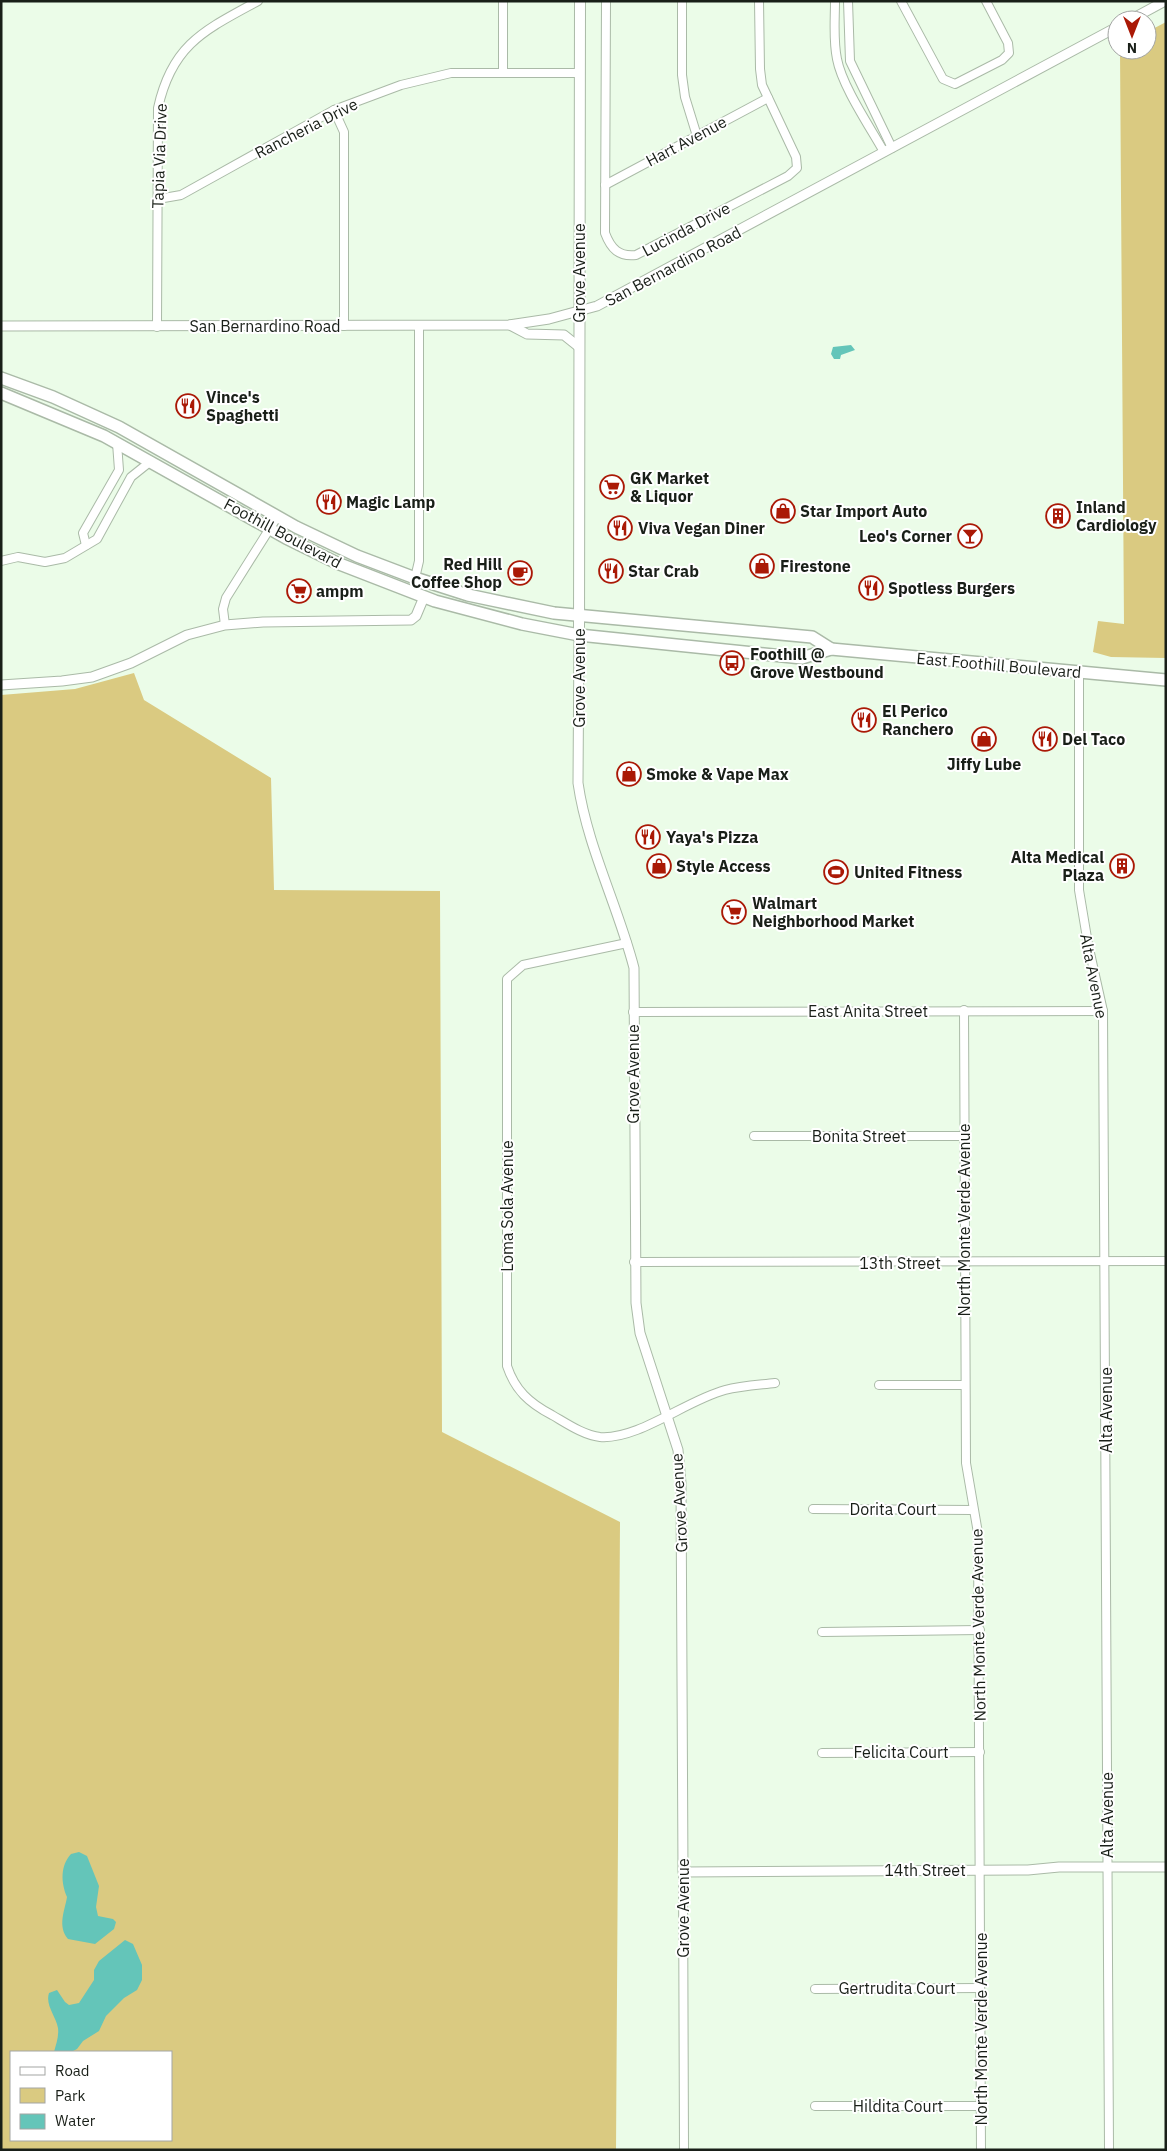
<svg xmlns="http://www.w3.org/2000/svg" width="1167" height="2151" font-family="'IBM Plex Sans',sans-serif">
<rect width="100%" height="100%" fill="#ebfce8"/>
<!-- green -->
<g fill="#daca81" fill-rule="evenodd">
<path d="M 1166,22 L 1166,658 L 1111,657 L 1093,652 L 1098,621 L 1124,624 L 1120,50 L 1147,50 L 1147,32 Z"/>
<path d="M 134,673 L 144,700 L 271,778 L 274,890 L 440,891 L 442,1432 L 620,1522 L 616,2150 L 1,2150 L 1,695 L 75,689 ZM 11,2052 L 171,2052 L 171,2140 L 11,2140 Z"/>
</g>
<!-- water -->
<g fill="#64c5b9">
<path d="M 851,345 L 855,350 L 841,355 L 840,359 L 834,359 L 831,354 L 833,347 Z"/>
<path d="M 79,1852 L 87,1856 L 99,1886 L 96,1907 L 98,1916 L 113,1919 L 116,1922 L 114,1929 L 95,1944 L 68,1939 C 57,1926 65,1910 67,1897 C 61,1883 60,1866 71,1854 Z"/>
<path d="M 125,1940 L 133,1944 L 142,1965 L 142,1980 L 137,1990 L 124,1998 L 106,2016 L 99,2031 L 83,2041 L 77,2049 L 71,2052 L 54,2052 C 56,2044 59,2037 58,2028 C 56,2016 45,2005 49,1993 L 57,1990 L 65,2002 L 69,2005 L 79,2003 L 94,1980 L 94,1970 L 99,1961 Z"/>
</g>
<g fill="none" stroke-linecap="round" stroke-linejoin="round">
<!-- minor casing -->
<g stroke="#aabaa7" stroke-width="10">
<g id="minor">
<path d="M 606,1 L 605,233 C 611,249 619,257 636,255 L 788,176 L 797,168 L 796,157 L 762,85 L 760,69 L 759,1"/>
<path d="M 682,1 L 682,75 L 685,97 L 697,136"/>
<path d="M 835,1 C 835,21 833,40 837,59 C 842,86 870,127 884,152"/>
<path d="M 848,1 L 850,61 L 892,148"/>
<path d="M 901,1 L 943,79 L 955,84 L 1002,60 L 1009,53 L 1008,43 L 986,1"/>
<path d="M 503,73 L 503,1"/>
<path d="M 334,110 L 344,132 L 344,326"/>
<path d="M 605,185 L 768,98"/>
<path d="M 158,199 L 181,195 L 334,110 L 401,85 L 451,73 L 580,73"/>
<path d="M 157,327 L 158,108 C 172,44 205,30 258,1"/>
<path d="M 86,545 L 83,533 L 119,470 L 117,443"/>
<path d="M 1,561 L 18,557 L 45,562 L 65,558 L 97,539 L 131,477 L 151,461"/>
<path d="M 415,578 L 419,561 L 419,326"/>
<path d="M 225,625 L 223,609 L 226,598 L 277,517"/>
<path d="M 1079,673 L 1079,890 L 1088,944 L 1103,1011 L 1109,2150"/>
<path d="M 627,943 L 523,965 L 507,979 L 507,1366 C 515,1390 529,1403 552,1415 C 566,1423 583,1435 600,1437 C 638,1440 687,1400 725,1390 C 741,1386 758,1385 775,1383"/>
<path d="M 964,1010 L 966,1463 L 978,1533 L 981,2150"/>
<path d="M 633,1012 L 1103,1011"/>
<path d="M 754,1136 L 964,1136"/>
<path d="M 634,1262 L 1166,1261"/>
<path d="M 879,1385 L 965,1385"/>
<path d="M 813,1509 L 973,1510"/>
<path d="M 822,1632 L 980,1630"/>
<path d="M 822,1753 L 980,1752"/>
<path d="M 683,1872 L 684,2150"/>
<path d="M 815,1989 L 980,1988"/>
<path d="M 815,2106 L 981,2106"/>
</g>
</g>
<!-- tertiary casing -->
<g stroke="#aabaa7" stroke-width="11">
<g id="tertiary">
<path d="M 1130,20 L 1165,1"/>
<path d="M 510,325 L 527,334 L 564,335 L 579,347"/>
<path d="M 1,326 L 509,325 L 549,319 L 597,306 L 1117,27"/>
<path d="M 579,635 L 578,783 C 587,846 618,906 634,968 L 636,1303 L 640,1333 L 678,1450 L 681,1483 L 683,1872 L 1028,1870 L 1059,1867 L 1166,1867"/>
<path d="M 1,685 L 62,681 L 92,677 L 131,663 L 187,635 L 225,625 L 263,622 L 411,620 L 416,616 L 424,597"/>
</g>
</g>
<!-- secondary casing -->
<g stroke="#aabaa7" stroke-width="12">
<path id="secondary" d="M 579,635 L 580,1"/>
</g>
<!-- primary casing -->
<g stroke="#aabaa7" stroke-width="14">
<g id="primary">
<path d="M 1,378 L 53,397 L 119,427 L 296,527 L 357,556 L 415,578 L 468,595 L 554,613 L 812,637 L 831,649"/>
<path d="M 1,393 L 104,436 L 286,538 L 337,563 L 435,601 L 522,624 L 579,635 L 802,658 L 831,649 L 1166,680"/>
</g>
</g>
<!-- minor -->
<use href="#minor" stroke="#fff" stroke-width="8"/>
<!-- tertiary -->
<use href="#tertiary" stroke="#fff" stroke-width="9"/>
<!-- secondary -->
<use href="#secondary" stroke="#fff" stroke-width="10"/>
<!-- primary -->
<use href="#primary" stroke="#fff" stroke-width="11"/>
</g>
<!-- icons -->
<defs>
<g id="restaurant-ring" transform="scale(1.25)"><circle r="9.5" fill="#fff" stroke="#aa1906" stroke-width="1.5"/><path d="M-5-6h1v4h1v-4h1v4h1v-4h1v5L-1.5 .5V6h-2V.5L-5-1ZM5-6V6H3V1.5H1.5Q1.5-4 5-6Z" fill="#aa1906"/></g>
<g id="supermarket-ring" transform="scale(1.25)"><circle r="9.5" fill="#fff" stroke="#aa1906" stroke-width="1.5"/><path d="M-6-5.5h2.5l.6 2H6L4.5 2H-2.5L-4.4-4H-6ZM-1.5 3.2a1.3 1.3 0 1 0 .1 0ZM3 3.2a1.3 1.3 0 1 0 .1 0Z" fill="#aa1906"/></g>
<g id="shop-ring" transform="scale(1.25)"><circle r="9.5" fill="#fff" stroke="#aa1906" stroke-width="1.5"/><path d="M-5-2.5h2.3a2.7 3.5 0 0 1 5.4 0H5L5.5 6h-11ZM-1.5-2.5h3a1.5 2.3 0 0 0-3 0Z" fill="#aa1906"/></g>
<g id="building-ring" transform="scale(1.25)"><circle r="9.5" fill="#fff" stroke="#aa1906" stroke-width="1.5"/><path d="M-4-6H4V6H1V3H-1V6H-4ZM-2.5-4.3h1.7v1.8h-1.7ZM.8-4.3h1.7v1.8H.8ZM-2.5-1h1.7V.8h-1.7ZM.8-1h1.7V.8H.8Z" fill="#aa1906"/></g>
<g id="bar-ring" transform="scale(1.25)"><circle r="9.5" fill="#fff" stroke="#aa1906" stroke-width="1.5"/><path d="M-6-5H6L.8 .8V4.5H3.5V6h-7V4.5H-.8V.8Z" fill="#aa1906"/></g>
<g id="cafe-ring" transform="scale(1.25)"><circle r="9.5" fill="#fff" stroke="#aa1906" stroke-width="1.5"/><path d="M-5.5-4.5H6V0H3Q3 3.5 0 3.5H-2.5Q-5.5 3.5-5.5 0ZM3-3.2v2h1.7v-2ZM-6 4.5H4V6H-6Z" fill="#aa1906"/></g>
<g id="bus-ring" transform="scale(1.25)"><circle r="9.5" fill="#fff" stroke="#aa1906" stroke-width="1.5"/><path d="M-5-6H5V4H4V6H2V4H-2V6H-4V4H-5ZM-3.5-4V0h7V-4ZM-3.5 1.2v1.5H-2V1.2ZM2 1.2v1.5H3.5V1.2Z" fill="#aa1906"/></g>
<g id="stadium-ring" transform="scale(1.25)"><circle r="9.5" fill="#fff" stroke="#aa1906" stroke-width="1.5"/><path d="M0-5a6.5 5 0 1 0 0 10a6.5 5 0 1 0 0-10ZM-3.5-1.8h7v3.6h-7Z" fill="#aa1906"/></g>
</defs>
<g fill-rule="evenodd">
<use href="#restaurant-ring" x="188" y="406"/>
<use href="#supermarket-ring" x="612" y="487"/>
<use href="#restaurant-ring" x="329" y="502"/>
<use href="#shop-ring" x="783" y="511"/>
<use href="#building-ring" x="1058" y="516"/>
<use href="#restaurant-ring" x="620" y="528"/>
<use href="#bar-ring" x="970" y="536"/>
<use href="#shop-ring" x="762" y="566"/>
<use href="#restaurant-ring" x="611" y="571"/>
<use href="#cafe-ring" x="520" y="573"/>
<use href="#restaurant-ring" x="871" y="588"/>
<use href="#supermarket-ring" x="299" y="591"/>
<use href="#bus-ring" x="732" y="663"/>
<use href="#restaurant-ring" x="864" y="720"/>
<use href="#shop-ring" x="984" y="739"/>
<use href="#restaurant-ring" x="1045" y="739"/>
<use href="#shop-ring" x="629" y="774"/>
<use href="#restaurant-ring" x="648" y="837"/>
<use href="#shop-ring" x="659" y="866"/>
<use href="#building-ring" x="1122" y="866"/>
<use href="#stadium-ring" x="836" y="872"/>
<use href="#supermarket-ring" x="734" y="912"/>
</g>
<g text-anchor="middle" stroke-width="4" stroke-linejoin="round" paint-order="stroke">
<!-- street labels -->
<g font-size="16" fill="#191f18" stroke="#fff">
<text transform="translate(306 128) rotate(-27)" y="6">Rancheria Drive</text>
<text transform="translate(686 141) rotate(-28)" y="6">Hart Avenue</text>
<text transform="translate(159 156) rotate(-88)" y="6">Tapia Via Drive</text>
<text transform="translate(686 229) rotate(-28)" y="6">Lucinda Drive</text>
<text transform="translate(673 266) rotate(-28)" y="6">San Bernardino Road</text>
<text transform="translate(579 273) rotate(-90)" y="6">Grove Avenue</text>
<text x="265" y="332">San Bernardino Road</text>
<text transform="translate(283 533) rotate(28)" y="6">Foothill Boulevard</text>
<text transform="translate(999 665) rotate(5)" y="6">East Foothill Boulevard</text>
<text transform="translate(579 678) rotate(-90)" y="6">Grove Avenue</text>
<text transform="translate(1094 976) rotate(79)" y="6">Alta Avenue</text>
<text x="868" y="1017">East Anita Street</text>
<text transform="translate(633 1074) rotate(-90)" y="6">Grove Avenue</text>
<text x="859" y="1142">Bonita Street</text>
<text transform="translate(507 1206) rotate(-90)" y="6">Loma Sola Avenue</text>
<text transform="translate(964 1220) rotate(-90)" y="6">North Monte Verde Avenue</text>
<text x="900" y="1269">13th Street</text>
<text transform="translate(1106 1410) rotate(-90)" y="6">Alta Avenue</text>
<text transform="translate(679 1503) rotate(-93)" y="6">Grove Avenue</text>
<text x="893" y="1515">Dorita Court</text>
<text transform="translate(978 1625) rotate(-91)" y="6">North Monte Verde Avenue</text>
<text x="901" y="1758">Felicita Court</text>
<text transform="translate(1107 1815) rotate(-90)" y="6">Alta Avenue</text>
<text x="925" y="1876">14th Street</text>
<text transform="translate(683 1908) rotate(-90)" y="6">Grove Avenue</text>
<text x="897" y="1994">Gertrudita Court</text>
<text transform="translate(981 2029) rotate(-90)" y="6">North Monte Verde Avenue</text>
<text x="898" y="2112">Hildita Court</text>
</g>
<!-- poi labels -->
<g font-size="16" font-weight="bold" fill="#191f18" stroke="#fff" text-anchor="start">
<text x="206" y="403">Vince's<tspan x="206" dy="18">Spaghetti</tspan></text>
<text x="630" y="484">GK Market<tspan x="630" dy="18">&amp; Liquor</tspan></text>
<text x="346" y="508">Magic Lamp</text>
<text x="1076" y="513">Inland<tspan x="1076" dy="18">Cardiology</tspan></text>
<text x="800" y="517">Star Import Auto</text>
<text x="638" y="534">Viva Vegan Diner</text>
<text x="952" y="542" text-anchor="end">Leo's Corner</text>
<text x="502" y="570" text-anchor="end">Red Hill<tspan x="502" dy="18">Coffee Shop</tspan></text>
<text x="780" y="572">Firestone</text>
<text x="628" y="577">Star Crab</text>
<text x="888" y="594">Spotless Burgers</text>
<text x="316" y="597">ampm</text>
<text x="750" y="660">Foothill @<tspan x="750" dy="18">Grove Westbound</tspan></text>
<text x="882" y="717">El Perico<tspan x="882" dy="18">Ranchero</tspan></text>
<text x="1062" y="745">Del Taco</text>
<text x="984" y="770" text-anchor="middle">Jiffy Lube</text>
<text x="646" y="780">Smoke &amp; Vape Max</text>
<text x="666" y="843">Yaya's Pizza</text>
<text x="1104" y="863" text-anchor="end">Alta Medical<tspan x="1104" dy="18">Plaza</tspan></text>
<text x="676" y="872">Style Access</text>
<text x="854" y="878">United Fitness</text>
<text x="752" y="909">Walmart<tspan x="752" dy="18">Neighborhood Market</tspan></text>
</g>
</g>
<!-- border -->
<rect width="1167" height="2151" fill="none" stroke="#191f18" stroke-width="5"/>
<!-- legend -->
<rect x="10" y="2051" width="162" height="90" fill="#ffffff" stroke="#a3a5a3"/>
<rect x="20" y="2067" width="25" height="8" fill="#ffffff" stroke="#a3a5a3"/>
<text x="55" y="2076" font-size="15" fill="#191f18">Road</text>
<rect x="20" y="2088" width="25" height="15" fill="#daca81" stroke="#a3a5a3"/>
<text x="55" y="2101" font-size="15" fill="#191f18">Park</text>
<rect x="20" y="2114" width="25" height="15" fill="#64c5b9" stroke="#a3a5a3"/>
<text x="55" y="2126" font-size="15" fill="#191f18">Water</text>
<!-- north arrow -->
<g transform="translate(1132 35) rotate(180)"><circle r="24" fill="#ffffff" stroke="#a3a5a3"/>
<path d="M0-4L9 19L0 12L-9 19Z" fill="#aa1906"/>
<text y="-8" font-size="14" font-weight="bold" text-anchor="middle" fill="#191f18">N</text>
</g>
</svg>
